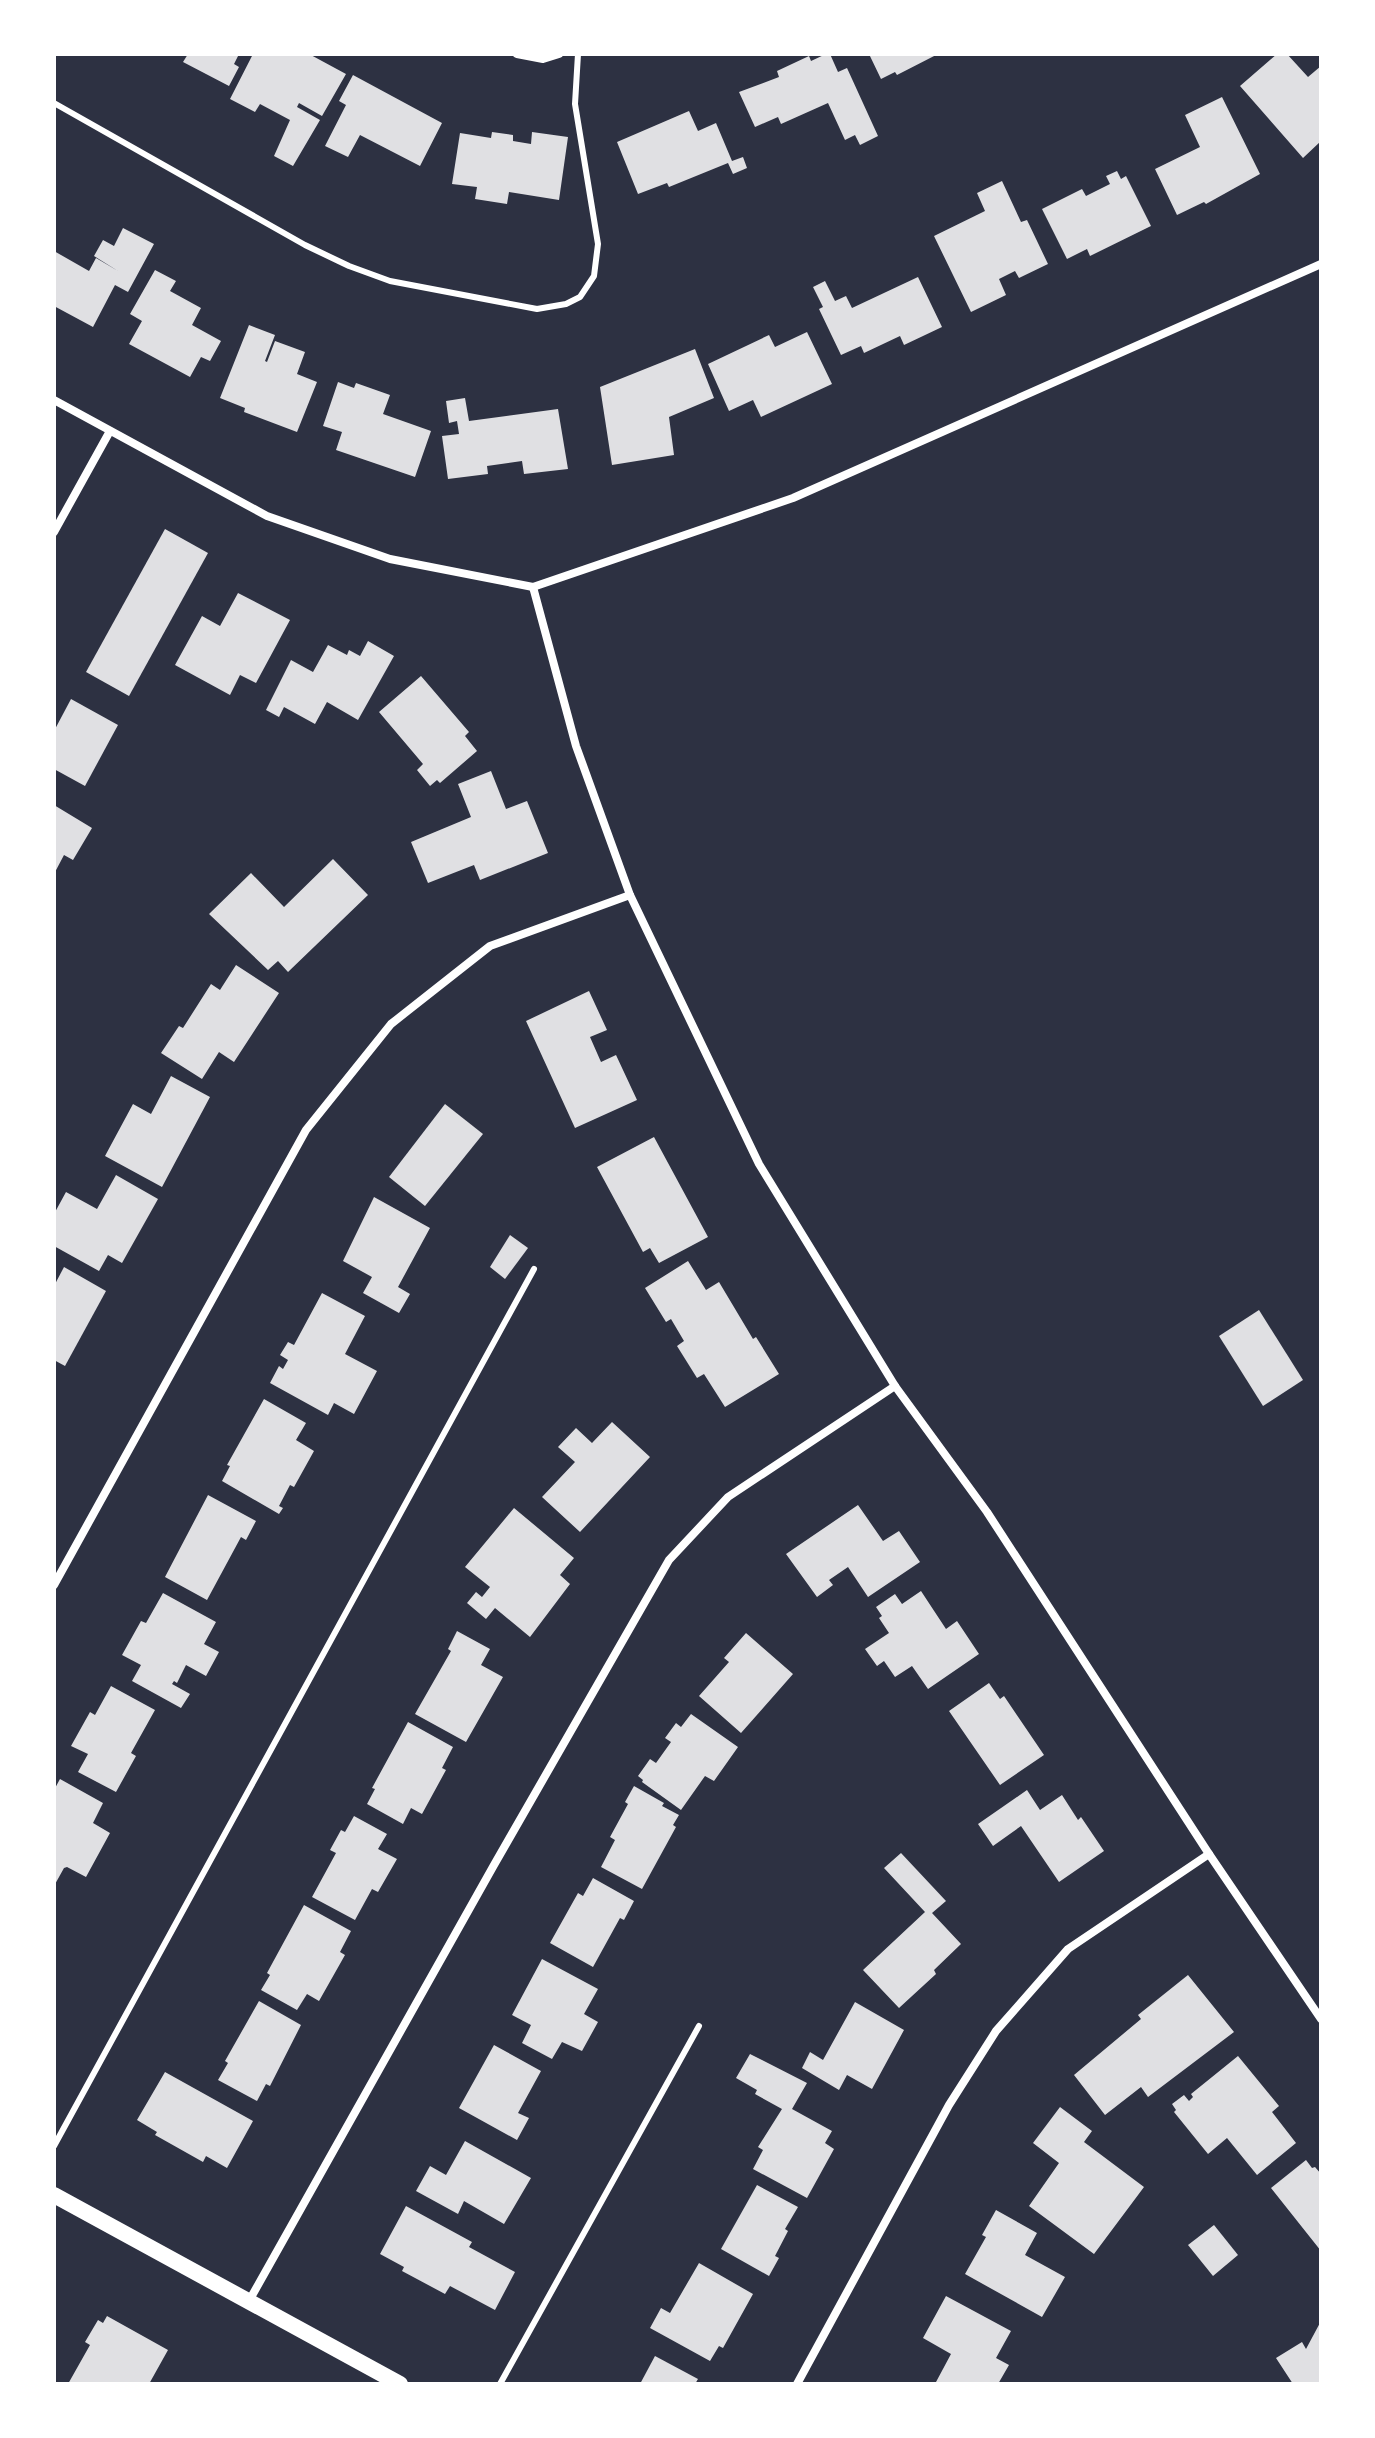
<svg xmlns="http://www.w3.org/2000/svg" width="1375" height="2438" font-family="'PT Sans Narrow',sans-serif">
<rect width="100%" height="100%" fill="#2d3142"/>
<!-- building -->
<g fill="#e0e0e3">
<path d="M 188,54 L 239,54 L 234,64 L 239,67 L 229,86 L 183,62 Z"/>
<path d="M 253,54 L 309,54 L 346,74 L 322,116 L 299,103 L 297,107 L 320,120 L 293,166 L 274,156 L 290,120 L 260,104 L 255,112 L 230,99 Z"/>
<path d="M 826,54 L 830,54 L 838,72 L 847,68 L 878,136 L 860,145 L 855,135 L 845,140 L 828,103 L 781,124 L 778,117 L 755,127 L 739,92 L 779,77 L 777,71 L 809,56 L 811,61 Z"/>
<path d="M 869,54 L 938,54 L 897,75 L 895,72 L 881,79 Z"/>
<path d="M 1277,54 L 1287,54 L 1308,77 L 1321,66 L 1321,141 L 1303,158 L 1240,86 Z"/>
<path d="M 353,75 L 442,123 L 420,166 L 360,135 L 348,157 L 325,146 L 346,105 L 339,101 Z"/>
<path d="M 1222,97 L 1260,174 L 1206,204 L 1204,202 L 1177,215 L 1155,169 L 1200,147 L 1185,115 Z"/>
<path d="M 689,111 L 698,131 L 716,123 L 732,161 L 743,157 L 747,168 L 733,174 L 728,163 L 669,187 L 667,183 L 638,194 L 617,142 Z"/>
<path d="M 492,132 L 513,135 L 513,141 L 531,144 L 532,132 L 568,137 L 559,200 L 509,192 L 507,204 L 475,199 L 477,187 L 452,184 L 460,133 L 491,138 Z"/>
<path d="M 1117,171 L 1121,179 L 1126,176 L 1151,226 L 1090,256 L 1087,249 L 1067,259 L 1042,209 L 1082,189 L 1086,196 L 1110,184 L 1106,176 Z"/>
<path d="M 1002,181 L 1021,222 L 1027,220 L 1048,264 L 1019,278 L 1015,271 L 999,279 L 1006,295 L 971,312 L 934,236 L 985,211 L 977,193 Z"/>
<path d="M 123,228 L 154,244 L 128,292 L 115,285 L 93,327 L 54,306 L 54,251 L 89,271 L 96,258 L 118,271 L 94,256 L 103,240 L 114,246 Z"/>
<path d="M 155,270 L 176,281 L 170,291 L 201,308 L 192,325 L 221,341 L 210,361 L 201,357 L 190,377 L 129,344 L 142,321 L 130,314 Z"/>
<path d="M 918,277 L 942,327 L 904,345 L 900,336 L 864,353 L 861,346 L 841,355 L 819,309 L 823,307 L 813,287 L 825,281 L 835,301 L 846,296 L 852,308 Z"/>
<path d="M 249,325 L 275,335 L 265,361 L 267,362 L 275,341 L 305,352 L 297,374 L 317,382 L 297,432 L 244,412 L 245,408 L 220,398 Z"/>
<path d="M 807,332 L 832,384 L 761,417 L 753,400 L 729,411 L 708,364 L 769,335 L 775,347 Z"/>
<path d="M 695,349 L 714,398 L 669,417 L 674,455 L 612,465 L 600,387 Z"/>
<path d="M 338,382 L 354,388 L 356,383 L 390,395 L 383,414 L 431,431 L 415,477 L 336,450 L 342,432 L 323,426 Z"/>
<path d="M 465,398 L 469,421 L 558,409 L 568,469 L 524,474 L 522,461 L 487,466 L 488,474 L 448,479 L 442,436 L 459,434 L 457,421 L 449,423 L 446,401 Z"/>
<path d="M 165,529 L 208,553 L 129,696 L 86,672 Z"/>
<path d="M 238,593 L 290,620 L 256,683 L 240,675 L 230,695 L 175,665 L 202,616 L 220,626 Z"/>
<path d="M 368,641 L 394,656 L 358,720 L 327,702 L 315,724 L 284,707 L 279,717 L 266,710 L 291,660 L 313,672 L 328,645 L 347,655 L 349,650 L 360,656 Z"/>
<path d="M 421,676 L 469,732 L 465,736 L 477,751 L 440,783 L 437,780 L 430,786 L 417,770 L 423,764 L 379,712 Z"/>
<path d="M 71,699 L 118,725 L 85,786 L 54,769 L 54,731 Z"/>
<path d="M 491,771 L 506,809 L 527,801 L 548,853 L 480,880 L 474,865 L 428,883 L 411,842 L 471,817 L 458,784 Z"/>
<path d="M 54,805 L 92,828 L 73,860 L 64,855 L 54,874 Z"/>
<path d="M 333,859 L 368,895 L 288,972 L 278,961 L 268,970 L 209,914 L 251,873 L 284,907 Z"/>
<path d="M 236,965 L 279,993 L 234,1062 L 219,1052 L 202,1079 L 161,1053 L 179,1026 L 183,1028 L 211,984 L 220,990 Z"/>
<path d="M 589,991 L 607,1030 L 590,1037 L 601,1062 L 616,1055 L 637,1100 L 575,1128 L 526,1021 Z"/>
<path d="M 171,1076 L 210,1097 L 162,1187 L 105,1156 L 133,1104 L 151,1114 Z"/>
<path d="M 445,1104 L 483,1134 L 425,1206 L 389,1177 Z"/>
<path d="M 654,1137 L 708,1237 L 659,1263 L 650,1248 L 643,1252 L 597,1167 Z"/>
<path d="M 116,1175 L 158,1199 L 122,1263 L 108,1255 L 99,1271 L 54,1246 L 54,1214 L 66,1192 L 97,1209 Z"/>
<path d="M 374,1197 L 430,1228 L 398,1287 L 410,1294 L 399,1313 L 363,1293 L 372,1277 L 343,1261 Z"/>
<path d="M 510,1235 L 528,1248 L 505,1279 L 490,1267 Z"/>
<path d="M 688,1261 L 706,1290 L 719,1282 L 753,1339 L 756,1337 L 779,1374 L 725,1407 L 704,1374 L 697,1378 L 677,1346 L 684,1341 L 671,1319 L 666,1322 L 645,1288 Z"/>
<path d="M 64,1267 L 106,1291 L 65,1366 L 54,1360 L 54,1286 Z"/>
<path d="M 322,1293 L 365,1316 L 345,1354 L 377,1371 L 354,1414 L 334,1403 L 328,1415 L 270,1383 L 279,1366 L 283,1369 L 288,1360 L 280,1355 L 288,1342 L 294,1345 Z"/>
<path d="M 1259,1310 L 1303,1380 L 1263,1406 L 1219,1336 Z"/>
<path d="M 264,1399 L 306,1423 L 296,1440 L 314,1451 L 294,1487 L 290,1485 L 279,1506 L 283,1508 L 279,1514 L 222,1481 L 230,1466 L 227,1465 Z"/>
<path d="M 612,1422 L 650,1457 L 580,1532 L 542,1497 L 575,1462 L 558,1447 L 576,1428 L 592,1443 Z"/>
<path d="M 208,1495 L 256,1521 L 246,1540 L 241,1537 L 207,1600 L 165,1577 Z"/>
<path d="M 858,1505 L 883,1541 L 899,1531 L 920,1562 L 868,1597 L 848,1567 L 829,1580 L 833,1585 L 817,1597 L 786,1554 Z"/>
<path d="M 514,1508 L 574,1558 L 560,1575 L 570,1584 L 530,1637 L 495,1608 L 486,1619 L 467,1603 L 476,1592 L 482,1597 L 490,1587 L 465,1567 Z"/>
<path d="M 921,1591 L 946,1629 L 957,1621 L 979,1654 L 928,1689 L 912,1666 L 895,1677 L 884,1661 L 877,1666 L 865,1649 L 889,1633 L 879,1618 L 882,1616 L 876,1607 L 895,1594 L 902,1604 Z"/>
<path d="M 163,1593 L 216,1622 L 204,1644 L 219,1652 L 206,1676 L 186,1665 L 177,1683 L 174,1681 L 172,1684 L 190,1694 L 181,1708 L 132,1681 L 141,1665 L 122,1655 L 141,1621 L 146,1623 Z"/>
<path d="M 457,1631 L 490,1649 L 481,1665 L 503,1677 L 466,1742 L 415,1714 L 451,1651 L 448,1649 Z"/>
<path d="M 746,1633 L 793,1674 L 741,1733 L 699,1696 L 729,1662 L 724,1658 Z"/>
<path d="M 989,1683 L 1000,1699 L 1004,1696 L 1044,1755 L 1000,1785 L 949,1711 Z"/>
<path d="M 111,1686 L 155,1710 L 131,1753 L 136,1756 L 116,1792 L 78,1772 L 88,1754 L 71,1746 L 90,1712 L 95,1715 Z"/>
<path d="M 691,1714 L 738,1747 L 714,1781 L 705,1776 L 681,1810 L 642,1782 L 643,1780 L 638,1776 L 650,1759 L 656,1763 L 671,1742 L 665,1738 L 676,1723 L 681,1727 Z"/>
<path d="M 408,1722 L 453,1747 L 442,1768 L 446,1770 L 422,1814 L 411,1808 L 403,1824 L 367,1804 L 375,1789 L 372,1788 Z"/>
<path d="M 60,1779 L 103,1803 L 93,1823 L 110,1833 L 86,1877 L 67,1867 L 64,1868 L 54,1886 L 54,1790 Z"/>
<path d="M 634,1786 L 664,1803 L 662,1806 L 679,1815 L 673,1825 L 676,1827 L 642,1889 L 601,1867 L 615,1840 L 610,1837 L 628,1804 L 625,1802 Z"/>
<path d="M 1027,1790 L 1040,1810 L 1062,1795 L 1078,1820 L 1081,1817 L 1104,1851 L 1059,1882 L 1021,1826 L 993,1846 L 978,1824 Z"/>
<path d="M 354,1816 L 387,1834 L 378,1849 L 397,1859 L 378,1892 L 372,1889 L 355,1920 L 312,1897 L 336,1853 L 330,1850 L 341,1830 L 345,1832 Z"/>
<path d="M 901,1853 L 946,1901 L 932,1913 L 961,1944 L 934,1970 L 936,1974 L 899,2008 L 863,1970 L 925,1912 L 884,1868 Z"/>
<path d="M 593,1878 L 634,1901 L 624,1920 L 620,1918 L 593,1967 L 550,1943 L 578,1893 L 583,1896 Z"/>
<path d="M 304,1905 L 351,1931 L 340,1952 L 345,1955 L 319,2001 L 307,1994 L 297,2010 L 261,1990 L 270,1975 L 267,1973 Z"/>
<path d="M 542,1959 L 598,1989 L 584,2014 L 598,2022 L 582,2051 L 562,2042 L 552,2059 L 522,2043 L 531,2025 L 512,2015 Z"/>
<path d="M 1188,1975 L 1234,2032 L 1148,2097 L 1141,2087 L 1105,2115 L 1074,2075 L 1141,2019 L 1138,2015 Z"/>
<path d="M 259,2001 L 301,2025 L 270,2086 L 266,2084 L 257,2101 L 218,2080 L 228,2063 L 225,2061 Z"/>
<path d="M 855,2002 L 904,2030 L 872,2089 L 847,2075 L 839,2090 L 802,2068 L 810,2052 L 823,2060 Z"/>
<path d="M 494,2045 L 541,2071 L 518,2113 L 529,2118 L 517,2140 L 459,2108 Z"/>
<path d="M 750,2054 L 807,2083 L 792,2109 L 832,2131 L 825,2143 L 834,2149 L 807,2198 L 753,2169 L 763,2150 L 758,2147 L 782,2109 L 755,2094 L 757,2090 L 736,2078 Z"/>
<path d="M 1238,2056 L 1279,2106 L 1272,2112 L 1296,2143 L 1257,2175 L 1227,2138 L 1208,2154 L 1174,2112 L 1176,2110 L 1172,2104 L 1184,2095 L 1189,2101 L 1193,2097 L 1191,2094 Z"/>
<path d="M 165,2072 L 253,2121 L 227,2168 L 206,2156 L 203,2162 L 155,2135 L 157,2132 L 137,2120 Z"/>
<path d="M 1060,2107 L 1092,2131 L 1084,2142 L 1144,2187 L 1094,2254 L 1029,2206 L 1059,2163 L 1033,2143 Z"/>
<path d="M 465,2141 L 531,2178 L 504,2224 L 464,2201 L 458,2214 L 416,2191 L 430,2166 L 446,2175 Z"/>
<path d="M 1306,2160 L 1312,2168 L 1315,2167 L 1321,2174 L 1321,2251 L 1271,2188 Z"/>
<path d="M 757,2185 L 798,2207 L 785,2229 L 788,2231 L 775,2256 L 779,2258 L 769,2276 L 721,2249 Z"/>
<path d="M 406,2206 L 472,2242 L 469,2247 L 515,2272 L 495,2310 L 450,2286 L 445,2294 L 402,2271 L 404,2267 L 380,2254 Z"/>
<path d="M 996,2210 L 1037,2233 L 1025,2255 L 1065,2277 L 1042,2317 L 965,2274 L 986,2237 L 982,2235 Z"/>
<path d="M 1214,2225 L 1238,2255 L 1213,2276 L 1188,2245 Z"/>
<path d="M 699,2263 L 753,2294 L 723,2348 L 719,2346 L 710,2361 L 650,2328 L 661,2308 L 670,2313 Z"/>
<path d="M 946,2296 L 1011,2331 L 996,2358 L 1009,2365 L 998,2384 L 940,2384 L 936,2382 L 951,2354 L 923,2338 Z"/>
<path d="M 107,2316 L 168,2350 L 149,2384 L 68,2384 L 90,2345 L 85,2342 L 98,2320 L 103,2323 Z"/>
<path d="M 1321,2321 L 1321,2384 L 1293,2384 L 1276,2358 L 1302,2342 L 1306,2349 Z"/>
<path d="M 655,2356 L 698,2379 L 695,2384 L 640,2384 Z"/>
</g>
<g fill="none" stroke-linecap="round" stroke-linejoin="round">
<!-- service -->
<g stroke="#fff" stroke-width="6">
<path d="M 54,103 L 305,245 L 349,266 L 390,281 L 537,309 L 566,304 L 580,297 L 594,276 L 598,244 L 575,104 L 578,54"/>
<path d="M 54,2146 L 534,1269"/>
<path d="M 500,2384 L 699,2026"/>
</g>
<!-- minor -->
<g stroke="#fff" stroke-width="8">
<path d="M 517,54 L 543,59 L 559,54"/>
<path d="M 54,400 L 267,516 L 390,559 L 533,587"/>
<path d="M 54,532 L 110,431"/>
<path d="M 533,587 L 576,746 L 630,895 L 759,1164 L 895,1386 L 987,1512 L 1209,1854 L 1321,2019"/>
<path d="M 533,587 L 793,498 L 1321,264"/>
<path d="M 54,1585 L 306,1130 L 391,1024 L 490,946 L 630,895"/>
<path d="M 249,2301 L 494,1865 L 669,1560 L 728,1497 L 895,1386"/>
<path d="M 797,2384 L 949,2105 L 996,2031 L 1068,1949 L 1209,1854"/>
</g>
<!-- secondary -->
<path stroke="#fff" stroke-width="16" d="M 54,2195 L 400,2384"/>
</g>
<!-- border -->
<rect width="1375" height="2438" fill="none" stroke="#ffffff" stroke-width="112"/>
</svg>
